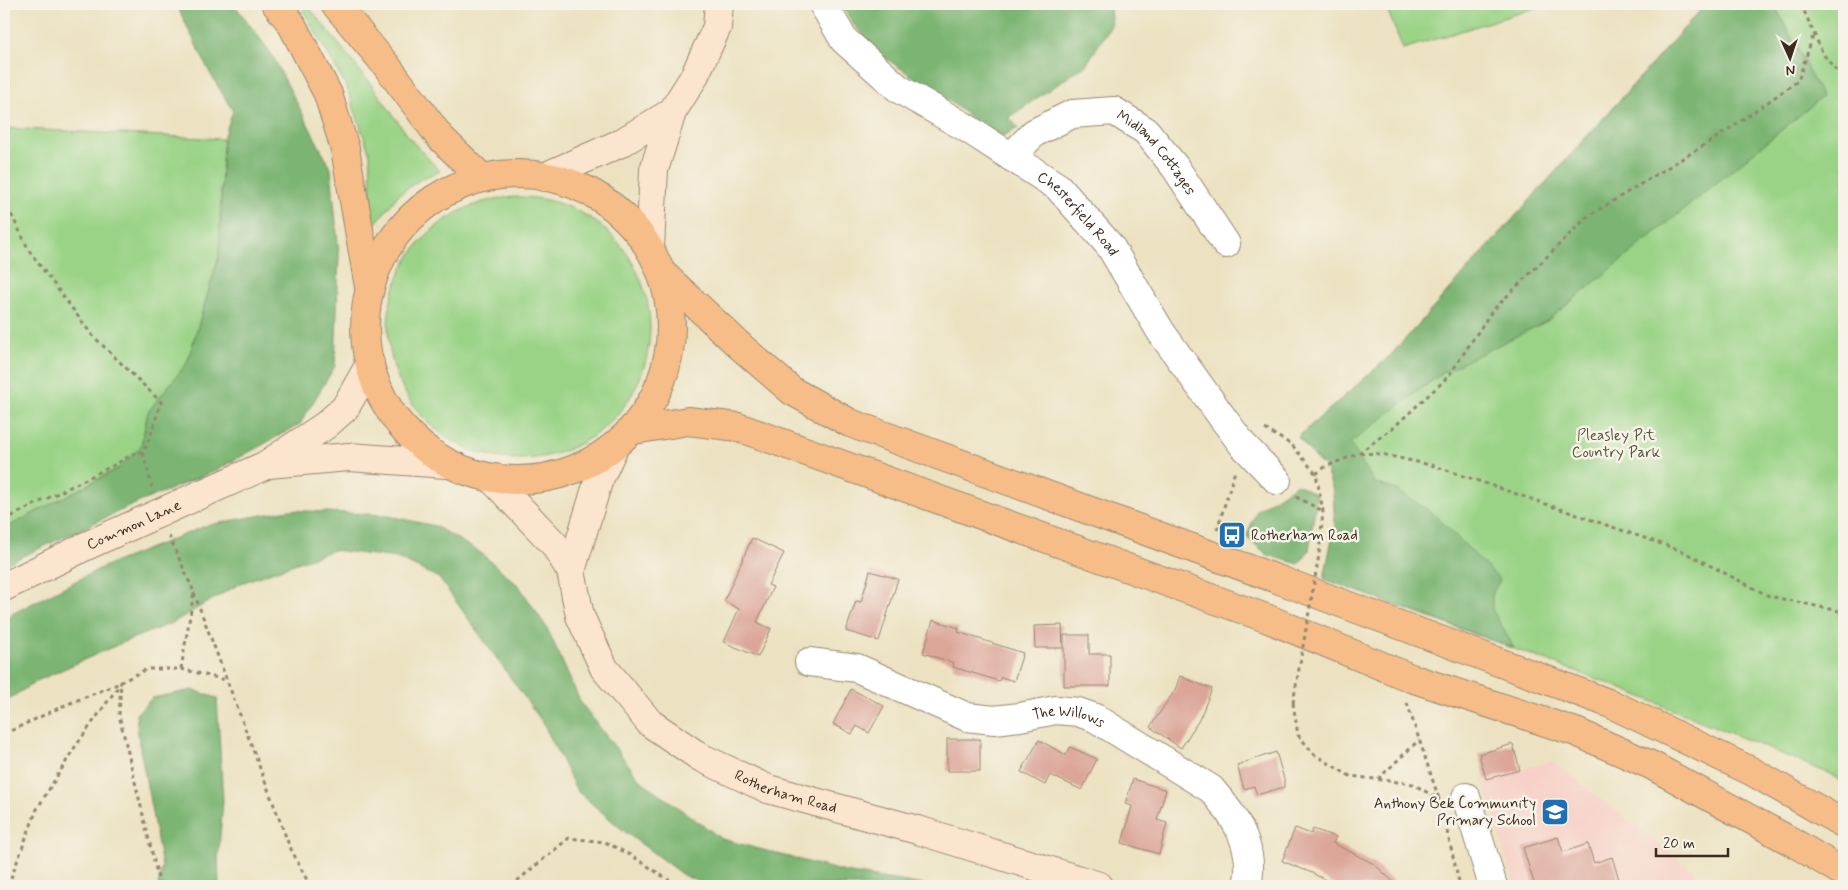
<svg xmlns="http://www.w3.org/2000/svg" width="1848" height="890" font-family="Mynerve,sans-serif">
<rect width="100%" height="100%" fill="#f7f3e8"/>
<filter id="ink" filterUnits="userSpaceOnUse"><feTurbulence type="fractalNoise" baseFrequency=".02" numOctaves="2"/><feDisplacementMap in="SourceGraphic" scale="10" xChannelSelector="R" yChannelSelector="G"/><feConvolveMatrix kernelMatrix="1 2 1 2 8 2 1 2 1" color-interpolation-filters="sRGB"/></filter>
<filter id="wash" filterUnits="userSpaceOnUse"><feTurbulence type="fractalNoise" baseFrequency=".0096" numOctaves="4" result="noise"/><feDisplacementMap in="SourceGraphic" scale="20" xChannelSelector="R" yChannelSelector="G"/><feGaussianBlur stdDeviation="1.12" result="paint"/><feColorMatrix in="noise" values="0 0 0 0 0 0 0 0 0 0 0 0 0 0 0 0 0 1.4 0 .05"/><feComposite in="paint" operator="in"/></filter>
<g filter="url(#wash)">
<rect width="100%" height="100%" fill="#ece2c1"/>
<!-- built -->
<path fill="#f7d1c7" d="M 1552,761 L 1712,886 L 1515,886 L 1483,780 Z"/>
<!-- green -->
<g fill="#9ad386" stroke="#6a7e52">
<path d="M 1385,4 L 1548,4 L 1403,49 Z"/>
<path d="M 1706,4 L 1844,4 L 1844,782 L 1828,773 L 1610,684 L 1324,579 L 1335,525 L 1333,490 L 1325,467 L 1318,461 L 1298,437 L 1391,355 Z"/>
<path d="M 308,6 L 373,87 L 411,140 L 440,171 L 421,179 L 399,194 L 372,228 L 370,154 L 347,88 L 303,10 Z"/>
<path d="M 4,128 L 223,139 L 219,256 L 187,363 L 148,412 L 141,446 L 119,468 L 4,529 Z"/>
<circle cx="519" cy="328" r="131"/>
</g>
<!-- forest -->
<g fill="#7bb573" stroke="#5b7048">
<path d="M 176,4 L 234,4 L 271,53 L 331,169 L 339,255 L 335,366 L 300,424 L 213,472 L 139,502 L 4,565 L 4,529 L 119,468 L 141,446 L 148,412 L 187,363 L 219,256 L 223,139 L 233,111 L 210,73 Z"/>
<path d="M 841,4 L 1109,4 L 1112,24 L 1086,65 L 1009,117 L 1018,128 L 1005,135 L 995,136 L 949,101 L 881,55 L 854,25 Z"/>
<path d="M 1706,4 L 1774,4 L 1822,97 L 1547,321 L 1442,373 L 1350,443 L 1375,483 L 1397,490 L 1434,514 L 1500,580 L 1492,594 L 1492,609 L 1514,648 L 1324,579 L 1335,525 L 1333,490 L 1325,467 L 1318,461 L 1298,437 L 1391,355 Z"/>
<path d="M 1297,484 L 1317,495 L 1309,550 L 1299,564 L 1268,555 L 1246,537 L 1257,510 Z"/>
<path d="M 289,510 L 384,515 L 435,526 L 481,553 L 519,586 L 547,628 L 581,703 L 640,780 L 722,839 L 845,872 L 931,886 L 711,886 L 683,875 L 624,831 L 577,791 L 543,723 L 439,578 L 397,558 L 333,550 L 241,583 L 172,623 L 126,641 L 39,680 L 4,702 L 4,618 L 103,567 L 208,525 Z"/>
<path d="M 193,690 L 217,698 L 223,801 L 218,859 L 219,886 L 158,886 L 162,866 L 139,743 L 136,714 L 152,698 Z"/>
</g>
<g id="blocks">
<!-- building -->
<g fill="#dba598">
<path d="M 752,538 L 784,553 L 768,585 L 773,587 L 757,622 L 771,629 L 758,657 L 724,642 L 739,609 L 724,601 Z"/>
<path d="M 870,571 L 898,579 L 879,641 L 846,631 L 856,601 L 861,602 Z"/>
<path d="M 933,620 L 959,628 L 958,632 L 1023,653 L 1014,681 L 1001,677 L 999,681 L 953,667 L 954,663 L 923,653 Z"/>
<path d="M 1062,625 L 1063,648 L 1035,648 L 1034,626 Z"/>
<path d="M 1064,635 L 1089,635 L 1089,654 L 1110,654 L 1110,686 L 1064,686 Z"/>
<path d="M 1180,676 L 1212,689 L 1199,720 L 1181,748 L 1150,727 L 1175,690 Z"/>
<path d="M 851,689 L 884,706 L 869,733 L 857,726 L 852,734 L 833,724 Z"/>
<rect x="947" y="739" width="33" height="32"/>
<path d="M 1039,740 L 1066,755 L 1070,747 L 1097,759 L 1082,790 L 1050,775 L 1045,785 L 1021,772 Z"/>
<path d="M 1513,744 L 1520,770 L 1486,779 L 1479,754 Z"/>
<path d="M 1276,752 L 1284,779 L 1284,787 L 1257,795 L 1254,786 L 1244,789 L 1237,765 Z"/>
<path d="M 1133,779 L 1166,790 L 1157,820 L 1167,823 L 1159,854 L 1122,843 L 1132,806 L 1125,804 Z"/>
<path d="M 1295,828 L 1311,834 L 1313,829 L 1336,837 L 1333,843 L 1374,864 L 1398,886 L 1337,886 L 1312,873 L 1282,861 Z"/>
<path d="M 1558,837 L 1563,852 L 1588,844 L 1594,863 L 1612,857 L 1621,886 L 1535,886 L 1523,848 Z"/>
</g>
</g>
</g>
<g filter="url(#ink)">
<use href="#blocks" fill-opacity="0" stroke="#948670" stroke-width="1"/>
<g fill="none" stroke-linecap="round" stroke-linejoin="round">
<!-- street casing -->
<g stroke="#948670" stroke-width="30">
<g id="street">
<path id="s1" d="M 823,4 L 844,40 L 899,89 L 965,127 L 1058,187 L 1110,246 L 1161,332 L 1222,417 L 1243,445 L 1277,480"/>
<path id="s2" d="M 1011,157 L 1034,133 L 1072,114 L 1114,111 L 1146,131 L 1175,167 L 1226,244"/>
<path id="s3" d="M 809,662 L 857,668 L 967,717 L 994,720 L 1020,717 L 1056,710 L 1078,712 L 1095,718 L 1211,789 C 1235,816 1256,847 1247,886"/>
<path d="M 1466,797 L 1493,886"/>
</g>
</g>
<!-- secondary casing -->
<g stroke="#948670" stroke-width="30">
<g id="secondary">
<path d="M 544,177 L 621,143 L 672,112"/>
<path d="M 650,247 L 654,170 L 672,112 L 694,77 L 717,27 L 719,4"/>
<path d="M 268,464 L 349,457 L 446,464"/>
<path id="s4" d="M 492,479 L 554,544 L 571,571 L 580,616 L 604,668 L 650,723 L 700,757 L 768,789 L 921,831 L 1099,886"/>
<path d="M 571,571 L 598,482 L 615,445"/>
<path id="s5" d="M 4,587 L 86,546 L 266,465 L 326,425 L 345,408 L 370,364"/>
</g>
</g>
<!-- highway casing -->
<g stroke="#948670" stroke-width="30">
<g id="highway">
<path d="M 276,4 L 291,23 L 328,94 L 345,149 L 369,287"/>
<path d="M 335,4 L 386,65 L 440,137 L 481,177"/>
<circle cx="518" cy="327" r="153"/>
<path d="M 663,274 L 741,347 L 792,391 L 850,423 L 1285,582 L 1611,704 L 1751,771 L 1844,824"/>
<path d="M 634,430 L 688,421 L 738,427 L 1266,618 L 1411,678 L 1576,732 L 1651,765 L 1796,844 L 1844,873"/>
</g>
</g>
<!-- path -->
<g stroke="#948670" stroke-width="3" stroke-dasharray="4 4" stroke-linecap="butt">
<path d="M 1801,4 L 1823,54 L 1844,80"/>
<path d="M 4,200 L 30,252 L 92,335 L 161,402 L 150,437 L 143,453 L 152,487"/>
<path d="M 1265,429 L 1292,445 L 1316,474 L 1323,511"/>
<path d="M 1360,453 L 1381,454 L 1435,466 L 1682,551 L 1769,596 L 1844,612"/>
<path d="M 1316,474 L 1325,467 L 1359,453 L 1394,427 L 1448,377 L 1492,311 L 1587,217 L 1719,136 L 1798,81 L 1814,33"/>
<path d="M 1296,497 L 1323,511"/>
<path d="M 4,520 L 116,464 L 138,451 L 143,453"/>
<path d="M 1217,530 L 1235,471"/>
<path d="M 194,593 L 289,845 L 310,886"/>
<path d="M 181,669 L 226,680"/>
<path d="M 1293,703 L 1298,735 L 1315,755 L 1350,776 L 1413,784 L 1440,800"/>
<path d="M 1407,703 L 1439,799"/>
<path d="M 4,734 L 63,706 L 120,683"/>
<path d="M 1378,779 L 1419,740"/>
<path d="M 1447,831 L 1460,886"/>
<path d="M 8,886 L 37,809 L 75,747 L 121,683"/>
<path d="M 160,886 L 119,715 L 121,682 L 147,669 L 181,669 L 194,592 L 169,536"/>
<path d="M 511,886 L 569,838 L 605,842 L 634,857 L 670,881 L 683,886"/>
</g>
<!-- street -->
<use href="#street" stroke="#fff" stroke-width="28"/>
<!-- secondary -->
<use href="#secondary" stroke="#fce5cf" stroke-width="28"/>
<!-- highway -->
<use href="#highway" stroke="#f7bd88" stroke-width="28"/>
<!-- path-bridge -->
<path stroke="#948670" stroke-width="3" stroke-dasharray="4 4" stroke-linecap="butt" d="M 1293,703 L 1319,555 L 1323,511"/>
</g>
</g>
<!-- icons -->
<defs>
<g id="bus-square" transform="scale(1.4375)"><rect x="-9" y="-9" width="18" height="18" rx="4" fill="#1f6fb2" stroke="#f7f3e8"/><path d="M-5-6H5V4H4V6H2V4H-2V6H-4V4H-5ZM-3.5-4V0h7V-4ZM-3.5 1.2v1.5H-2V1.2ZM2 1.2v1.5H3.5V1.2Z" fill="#fff"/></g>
<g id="school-square" transform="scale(1.4375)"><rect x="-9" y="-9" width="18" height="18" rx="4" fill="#1f6fb2" stroke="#f7f3e8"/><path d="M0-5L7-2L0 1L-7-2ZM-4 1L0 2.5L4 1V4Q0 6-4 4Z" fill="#fff"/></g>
</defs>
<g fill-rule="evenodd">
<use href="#bus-square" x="1232" y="535"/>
<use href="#school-square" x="1555" y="812"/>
</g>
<g text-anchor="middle" stroke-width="5" stroke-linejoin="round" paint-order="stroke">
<!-- street labels -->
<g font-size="15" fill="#3b2a1e" stroke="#f7f3e8">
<text dy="5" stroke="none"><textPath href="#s2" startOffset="178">Midland Cottages</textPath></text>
<text dy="5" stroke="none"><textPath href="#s1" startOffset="335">Chesterfield Road</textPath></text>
<text dy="5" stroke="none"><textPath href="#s5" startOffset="144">Common Lane</textPath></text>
<text dy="5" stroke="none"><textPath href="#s3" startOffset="272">The Willows</textPath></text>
<text dy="5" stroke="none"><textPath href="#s4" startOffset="450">Rotherham Road</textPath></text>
</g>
<!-- park labels -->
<g font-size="15" fill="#535438" stroke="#f7f3e8">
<text x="1616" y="440">Pleasley Pit<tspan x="1616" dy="17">Country Park</tspan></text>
</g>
<!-- poi labels -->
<g font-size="15" fill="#3b2a1e" stroke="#f7f3e8" text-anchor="start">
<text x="1251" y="540">Rotherham Road</text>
<text x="1536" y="808" text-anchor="end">Anthony Bek Community<tspan x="1536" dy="17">Primary School</tspan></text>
</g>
</g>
<!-- margin -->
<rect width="1848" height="890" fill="none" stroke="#f7f3e8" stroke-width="20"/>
<!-- north arrow -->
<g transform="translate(1790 58) rotate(177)" stroke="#f7f3e8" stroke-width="4" paint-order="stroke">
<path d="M0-4L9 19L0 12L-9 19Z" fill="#3b2a1e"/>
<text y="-8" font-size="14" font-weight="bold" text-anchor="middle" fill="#3b2a1e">N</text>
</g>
<!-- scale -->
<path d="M1656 848v8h72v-8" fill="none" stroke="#3b2a1e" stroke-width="2.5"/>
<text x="1663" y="848" font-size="15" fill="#3b2a1e" stroke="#f7f3e8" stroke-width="4" paint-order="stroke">20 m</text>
</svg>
